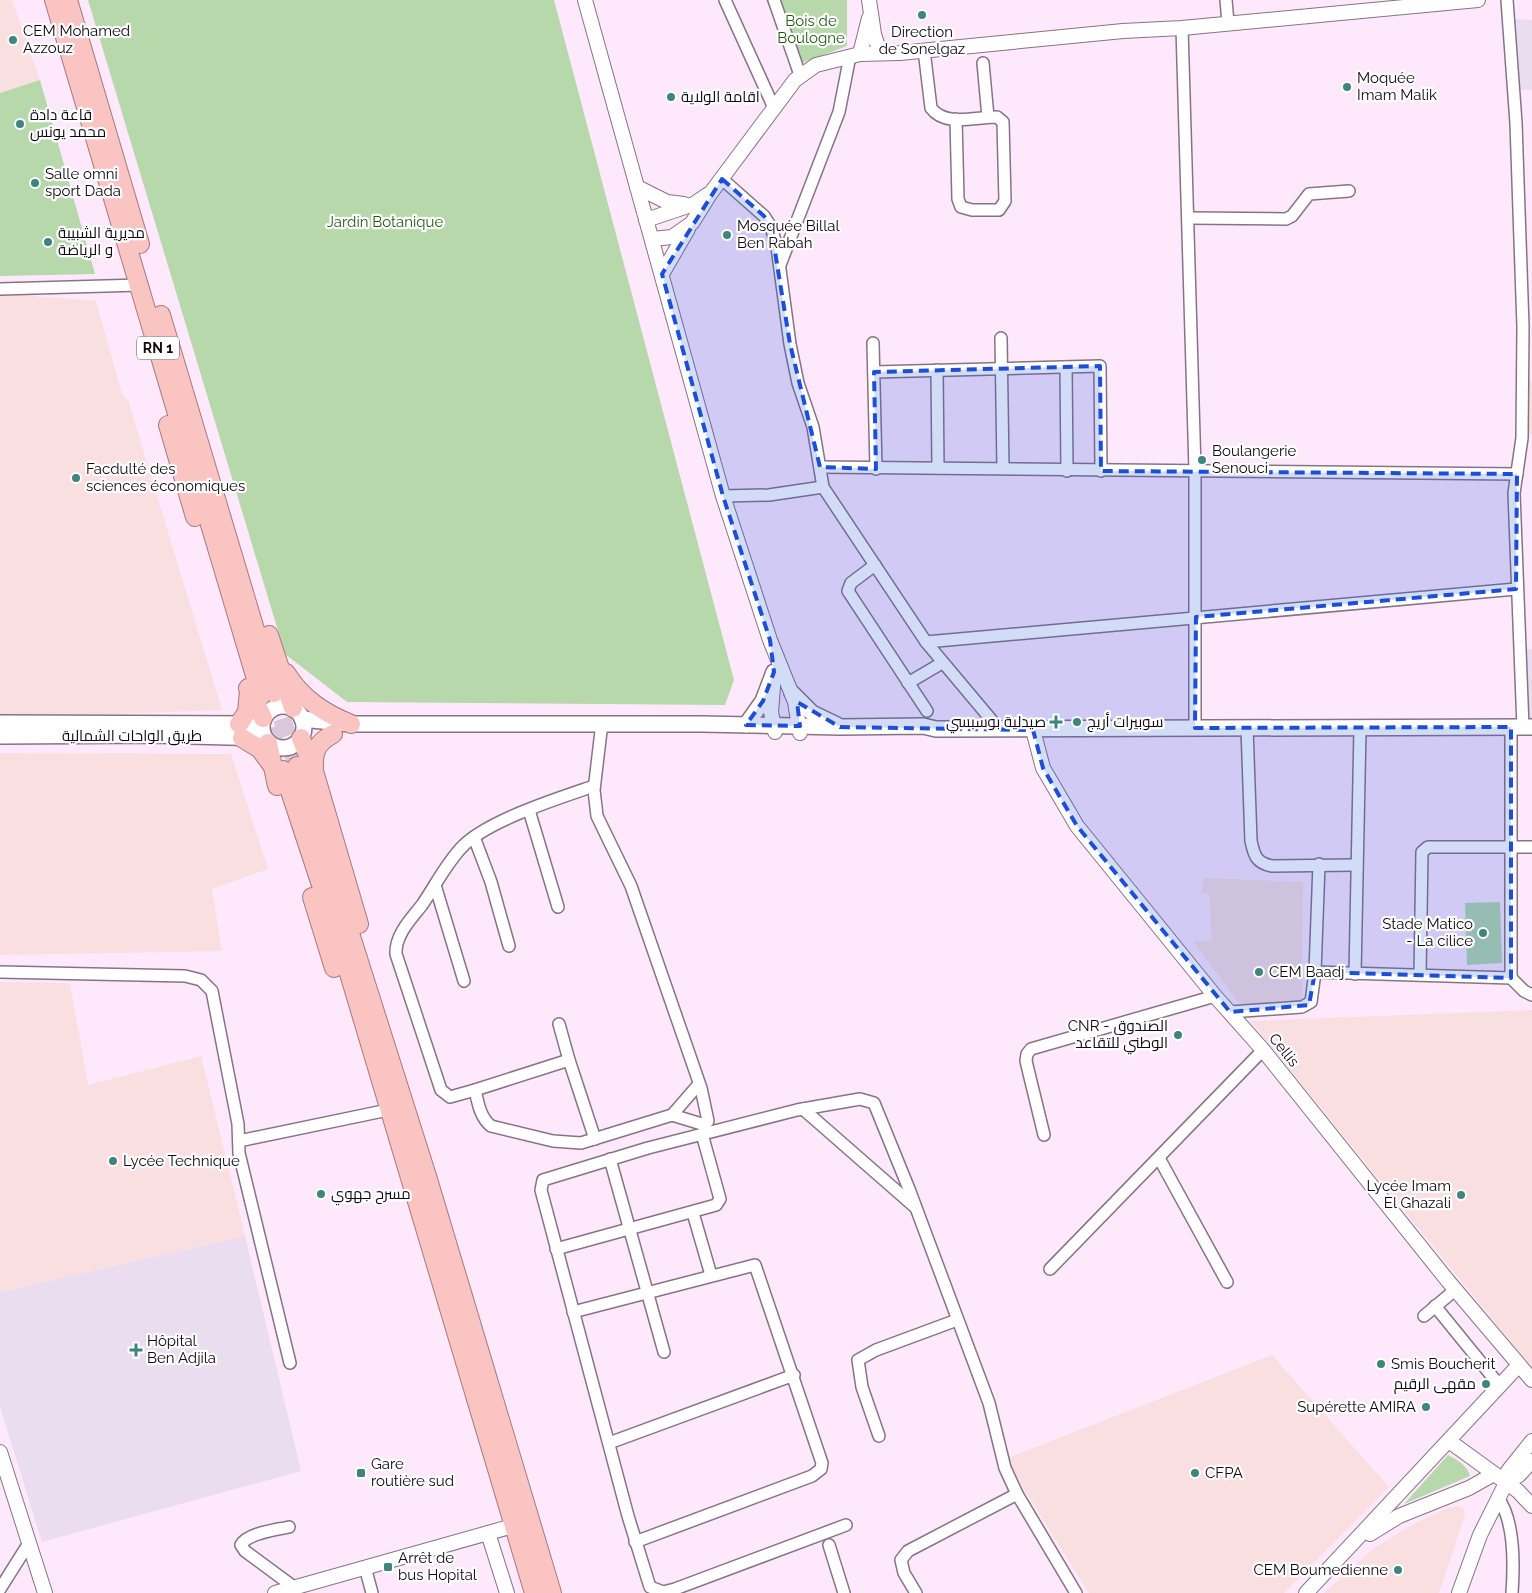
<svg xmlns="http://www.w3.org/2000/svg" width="1532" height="1593" font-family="Raleway,Cairo,sans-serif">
<rect width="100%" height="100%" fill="#fee9fc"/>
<!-- education -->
<g fill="#fadfe0">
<path d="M 0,0 L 12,0 L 40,80 L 0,93 Z"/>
<path d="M 20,295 L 96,301 L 122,394 L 128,400 L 222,710 L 0,718 L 0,296 Z"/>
<path d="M 1527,381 L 1532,381 L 1532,434 L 1526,434 Z"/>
<path d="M 0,753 L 231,754 L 268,869 L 212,889 L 222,951 L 0,955 Z"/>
<path d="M 1204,878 L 1303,882 L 1302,1004 L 1243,1008 L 1193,941 L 1212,941 L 1209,894 L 1201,892 Z"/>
<path d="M 0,982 L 70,983 L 88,1085 L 201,1056 L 245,1236 L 0,1292 Z"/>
<path d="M 1532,1010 L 1532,1368 L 1250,1021 Z"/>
<path d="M 1272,1355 L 1389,1487 L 1284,1593 L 1089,1593 L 1005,1459 Z"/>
<path d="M 1458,1506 L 1464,1509 L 1465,1514 L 1439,1593 L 1324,1593 L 1374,1548 L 1412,1525 L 1445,1509 Z"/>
</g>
<!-- medical -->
<g fill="#eaddf0">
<path d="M 1512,19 L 1532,20 L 1532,90 L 1514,90 Z"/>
<path d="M 1525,649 L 1532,649 L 1532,720 L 1526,720 Z"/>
<path d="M 245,1236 L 301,1471 L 42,1542 L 0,1407 L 0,1292 Z"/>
</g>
<!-- green -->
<g fill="#b6d8ab">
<path d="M 88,0 L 554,0 L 734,680 L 725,705 L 347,702 L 285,654 Z"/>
<path d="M 766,0 L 847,0 L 847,46 L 796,65 Z"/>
<path d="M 40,80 L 95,274 L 0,276 L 0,93 Z"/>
<path d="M 1500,902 L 1502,963 L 1467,965 L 1465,903 Z"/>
<path d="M 1448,1455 C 1456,1459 1468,1466 1470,1476 L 1404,1504 Z"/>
</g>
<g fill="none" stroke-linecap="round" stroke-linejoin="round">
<!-- trunk-tunnel -->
<g stroke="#dac7d9" stroke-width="18" stroke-dasharray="18 9" stroke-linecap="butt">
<path d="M 274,693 L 297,766"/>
<path d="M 263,702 L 279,758"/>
</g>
<!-- minor casing -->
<g stroke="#867485" stroke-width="14">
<g id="minor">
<path d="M 725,0 L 774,108"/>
<path d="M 774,0 L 800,75"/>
<path d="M 1226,0 L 1228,23"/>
<path d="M 1507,0 L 1516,123 L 1523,327 L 1522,438 L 1514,493 L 1523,727"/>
<path d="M 1182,28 L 1195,470 L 1195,728"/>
<path d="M 924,50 L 931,108 C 945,127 975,117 997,117 L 1003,122 L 1005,201 L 999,210 L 972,210 L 961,207 L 958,199 L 956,119"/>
<path d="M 983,63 L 988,117"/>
<path d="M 722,179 L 764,216 L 771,227 L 777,247 L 790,344 L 798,383 L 813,427 L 823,487 L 926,642 L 999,729"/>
<path d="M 1189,218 L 1286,219 L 1292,216 L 1309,194 L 1349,191"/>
<path d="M 780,265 L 839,112 L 850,56"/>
<path d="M 0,289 L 140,285"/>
<path d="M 1001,338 L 1003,468"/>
<path d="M 873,343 L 876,469"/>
<path d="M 1066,367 L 1067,471"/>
<path d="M 937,370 L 938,468"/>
<path d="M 874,372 L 1100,366 L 1101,471"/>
<path d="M 820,467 L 1517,474"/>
<path d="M 723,496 L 769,495 L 823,487"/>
<path d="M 875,565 L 851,583 L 848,591 L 927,711"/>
<path d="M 926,642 L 1516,589"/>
<path d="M 908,683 L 942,663"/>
<path d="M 1511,727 L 1511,978"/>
<path d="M 1247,728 L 1251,841 C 1254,855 1256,863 1272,866 L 1356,865"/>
<path d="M 601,731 L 594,790 L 597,816 L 631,886 L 701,1088 L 708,1121 L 705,1125 L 672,1115 L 699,1084"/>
<path d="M 594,786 C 559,798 489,820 463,846 C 447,862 435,886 422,905 C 411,919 395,935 396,954 L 441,1090 L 450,1097 L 475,1090 C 478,1103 480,1117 491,1126 L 553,1141 L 581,1143 L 672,1115"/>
<path d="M 529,810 L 558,907"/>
<path d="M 474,837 L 491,882 L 509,946"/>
<path d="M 435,885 L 464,981"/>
<path d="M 0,972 L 185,976 L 201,980 L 212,991 L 238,1124 L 239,1153 L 290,1363"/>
<path d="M 1315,972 L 1511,978 L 1524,991 L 1532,995"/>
<path d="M 1355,974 L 1360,729"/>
<path d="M 1420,975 L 1422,852 L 1428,847 L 1532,847"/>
<path d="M 1230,1012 L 1302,1007 L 1311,1002 L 1315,972 L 1319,864"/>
<path d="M 559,1024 L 569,1060"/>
<path d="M 475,1090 L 569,1060 L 595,1139"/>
<path d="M 803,1109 L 915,1207"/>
<path d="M 1044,1135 L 1026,1061 L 1027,1054 L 1031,1049 L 1215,996"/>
<path d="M 239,1141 L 388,1110"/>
<path d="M 1159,1158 L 1227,1282"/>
<path d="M 610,1159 L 664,1352"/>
<path d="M 693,1213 L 711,1275"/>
<path d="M 556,1249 L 716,1205 L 720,1199 L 702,1134"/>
<path d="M 1050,1269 L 1263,1050"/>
<path d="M 1435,1306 L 1500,1386"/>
<path d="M 573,1312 L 755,1265 L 822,1463 L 821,1469 L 812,1476 L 635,1542"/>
<path d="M 1424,1316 L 1455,1290"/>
<path d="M 879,1436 L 862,1387 L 858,1360 L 876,1350 L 957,1320"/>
<path d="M 609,1443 L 794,1375"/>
<path d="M 1498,1498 C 1515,1521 1514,1565 1512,1593"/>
<path d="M 846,1525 L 675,1589 L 663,1592 L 650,1587 L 628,1516 L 541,1190 L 543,1180 L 648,1148 L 797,1110 L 860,1099 L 874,1103 L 909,1189 L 989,1403 L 1005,1468 L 1017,1494 L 1076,1593"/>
<path d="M 289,1527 C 276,1530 247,1533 241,1545 L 245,1551 L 295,1588"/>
<path d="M 829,1545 L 844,1593"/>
<path d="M 365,1567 L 372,1593"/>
<path d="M 0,1589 L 29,1543"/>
<path d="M 916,1593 L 904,1573 L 901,1560 L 908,1551 L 1017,1494"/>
</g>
</g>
<!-- tertiary casing -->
<g stroke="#867485" stroke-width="16">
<g id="tertiary">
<path d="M 585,0 L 723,496 L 770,640 L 795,702 L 800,733"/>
<path d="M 869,0 L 874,34 L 880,53"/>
<path d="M 860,54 L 869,18"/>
<path d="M 637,187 L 667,202 L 684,204"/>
<path d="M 646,220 L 694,204 L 707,195"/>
<path d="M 652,239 L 672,237 L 692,223 L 710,194 L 795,80 L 816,65 L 860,54 L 900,53 L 1123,31 L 1182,28 L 1478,0"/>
<path d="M 662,274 L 688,229"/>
<path d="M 774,675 L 771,712 L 775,732"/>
<path d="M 1033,730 L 1043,768 L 1077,826 L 1215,996 L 1263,1050 L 1448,1281 L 1532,1380"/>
<path d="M 1449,1441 L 1518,1491 L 1532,1506"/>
<path d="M 0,1452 L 45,1593"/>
<path d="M 1506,1483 L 1519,1475 L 1532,1461"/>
<path d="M 488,1533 L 507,1593"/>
<path d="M 1370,1534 L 1399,1516 L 1469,1488 L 1494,1474"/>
<path d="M 275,1593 L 513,1526"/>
<path d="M 1306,1593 L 1519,1365"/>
<path d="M 1459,1593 L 1480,1535 L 1506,1483 L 1508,1471 L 1532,1441"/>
</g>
</g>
<!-- secondary casing -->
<g stroke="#867485" stroke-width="18">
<g id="secondary">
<path d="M 792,693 L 812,713 L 837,725"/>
<circle cx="283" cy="727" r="21"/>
<path d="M 302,719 L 351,724 L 701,724 L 840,727 L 923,726 L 936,729 L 1532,727"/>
<path d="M 0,723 L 261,724"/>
<path d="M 746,725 L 763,701 L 774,672"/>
<path d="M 0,736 L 153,735 L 264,738"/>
</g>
</g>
<!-- trunk casing -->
<g stroke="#a7797b" stroke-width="20">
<g id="trunk">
<path d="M 54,0 L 261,696"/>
<path d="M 68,0 L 140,244"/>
<path d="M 161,315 L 274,693"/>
<path d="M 168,425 L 195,517"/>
<path d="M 269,635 L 293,708"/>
<path d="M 286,673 C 302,699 324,713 351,724"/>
<path d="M 248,688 L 263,718"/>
<path d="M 239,724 L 247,712 L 249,691"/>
<path d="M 242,738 L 260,749 L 271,764"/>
<path d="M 301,738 L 314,771 L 359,924"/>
<path d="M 268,743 L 277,786"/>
<path d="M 297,766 L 427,1176 L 552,1593"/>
<path d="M 314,768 C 313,750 318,742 333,734"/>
<path d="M 283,770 L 336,930 L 534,1593"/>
<path d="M 312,897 L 334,968"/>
</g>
</g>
<!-- minor -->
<use href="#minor" stroke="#fff" stroke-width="11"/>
<!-- tertiary -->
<use href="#tertiary" stroke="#fff" stroke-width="14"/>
<!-- secondary -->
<use href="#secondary" stroke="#fff" stroke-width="15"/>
<!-- trunk -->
<use href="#trunk" stroke="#fac4c3" stroke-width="18"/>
</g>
<!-- marked area -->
<path fill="#1d4ed8" fill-opacity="0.2" stroke="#1d4ed8" stroke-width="4" stroke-dasharray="10 6" stroke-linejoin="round" d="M 722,179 L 764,216 L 771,227 L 790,344 L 820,467 L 876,469 L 874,372 L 1100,366 L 1101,471 L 1517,474 L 1516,589 L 1196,617 L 1195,728 L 1511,727 L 1511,978 L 1315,972 L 1309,1005 L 1230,1012 L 1077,826 L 1043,768 L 1033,730 L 840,727 L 797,702 L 800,726 L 746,725 L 763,701 L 774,672 L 770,640 L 723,496 L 662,274 Z"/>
<!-- markers -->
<g fill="#3e857f" stroke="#fff" stroke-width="2">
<circle cx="922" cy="15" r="5"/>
<circle cx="13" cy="40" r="5"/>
<circle cx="1347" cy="87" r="5"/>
<circle cx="671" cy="97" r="5"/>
<circle cx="20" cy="124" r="5"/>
<circle cx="35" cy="183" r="5"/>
<circle cx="727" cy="235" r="5"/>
<circle cx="48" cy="242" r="5"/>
<circle cx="1202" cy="460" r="5"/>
<circle cx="76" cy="478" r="5"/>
<path d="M1053.5 714.5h5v5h5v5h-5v5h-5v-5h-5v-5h5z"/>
<circle cx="1077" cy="722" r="5"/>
<circle cx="1483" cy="933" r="5"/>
<circle cx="1259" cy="972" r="5"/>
<circle cx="1178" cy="1035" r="5"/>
<circle cx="113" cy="1161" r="5"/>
<circle cx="321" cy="1194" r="5"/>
<circle cx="1461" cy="1195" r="5"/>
<path d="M133.5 1342.5h5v5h5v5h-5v5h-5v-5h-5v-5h5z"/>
<circle cx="1381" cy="1364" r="5"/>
<circle cx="1486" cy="1384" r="5"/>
<circle cx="1426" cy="1407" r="5"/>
<rect x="356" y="1468" width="10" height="10" rx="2.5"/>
<circle cx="1195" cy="1473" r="5"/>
<rect x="383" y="1562" width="10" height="10" rx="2.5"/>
<circle cx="1398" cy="1570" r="5"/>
</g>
<g text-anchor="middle" stroke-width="4.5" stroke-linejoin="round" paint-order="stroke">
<!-- shield labels -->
<rect fill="#fff" stroke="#585358" stroke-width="1" x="137" y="336.5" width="42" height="23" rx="4"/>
<g font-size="14" font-weight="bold" fill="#100910">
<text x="158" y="353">RN 1</text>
</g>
<!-- park labels -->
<g font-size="15" fill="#285a15" stroke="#fff">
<text x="811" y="26">Bois de<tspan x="811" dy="17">Boulogne</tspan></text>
<text x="385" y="227">Jardin Botanique</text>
</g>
<!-- poi labels -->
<g font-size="15" fill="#100910" stroke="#fff" text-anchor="start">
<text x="23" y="36">CEM Mohamed<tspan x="23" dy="17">Azzouz</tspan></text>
<text x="922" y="37" text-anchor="middle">Direction<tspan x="922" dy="17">de Sonelgaz</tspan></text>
<text x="1357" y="83">Moquée<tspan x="1357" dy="17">Imam Malik</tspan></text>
<text x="681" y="102">اقامة الولاية</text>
<text x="30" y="120">قاعة دادة<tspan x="30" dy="17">محمد يونس</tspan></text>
<text x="45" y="179">Salle omni<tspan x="45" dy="17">sport Dada</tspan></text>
<text x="737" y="231">Mosquée Billal<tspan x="737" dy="17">Ben Rabah</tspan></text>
<text x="58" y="238">مديرية الشبيبة<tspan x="58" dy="17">و الرياضة</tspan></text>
<text x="1212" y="456">Boulangerie<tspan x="1212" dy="17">Senouci</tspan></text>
<text x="86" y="474">Facdulté des<tspan x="86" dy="17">sciences économiques</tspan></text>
<text x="1046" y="727" text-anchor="end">صيدلية بوسبسي</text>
<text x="1087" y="727">سوبيرات أريج</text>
<text x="1473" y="929" text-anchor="end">Stade Matico<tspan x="1473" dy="17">- La cilice</tspan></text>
<text x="1269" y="977">CEM Baadj</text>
<text x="1168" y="1031" text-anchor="end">CNR - الصندوق<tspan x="1168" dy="17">الوطني للتقاعد</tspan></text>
<text x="123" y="1166">Lycée Technique</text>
<text x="1451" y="1191" text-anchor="end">Lycée Imam<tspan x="1451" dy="17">El Ghazali</tspan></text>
<text x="331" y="1199">مسرح جهوي</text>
<text x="147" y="1346">Hôpital<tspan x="147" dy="17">Ben Adjila</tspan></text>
<text x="1391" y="1369">Smis Boucherit</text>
<text x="1476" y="1389" text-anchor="end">مقهى الرقيم</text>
<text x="1416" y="1412" text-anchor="end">Supérette AMIRA</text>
<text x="371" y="1469">Gare<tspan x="371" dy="17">routière sud</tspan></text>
<text x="1205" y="1478">CFPA</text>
<text x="398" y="1563">Arrêt de<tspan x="398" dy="17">bus Hopital</tspan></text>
<text x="1388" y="1575" text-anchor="end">CEM Boumedienne</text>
</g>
<!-- street labels -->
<g font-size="15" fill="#100910" stroke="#fff">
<text x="132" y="741">طريق الواحات الشمالية</text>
<text transform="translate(1284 1050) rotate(51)" y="5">Cellis</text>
</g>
</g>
</svg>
